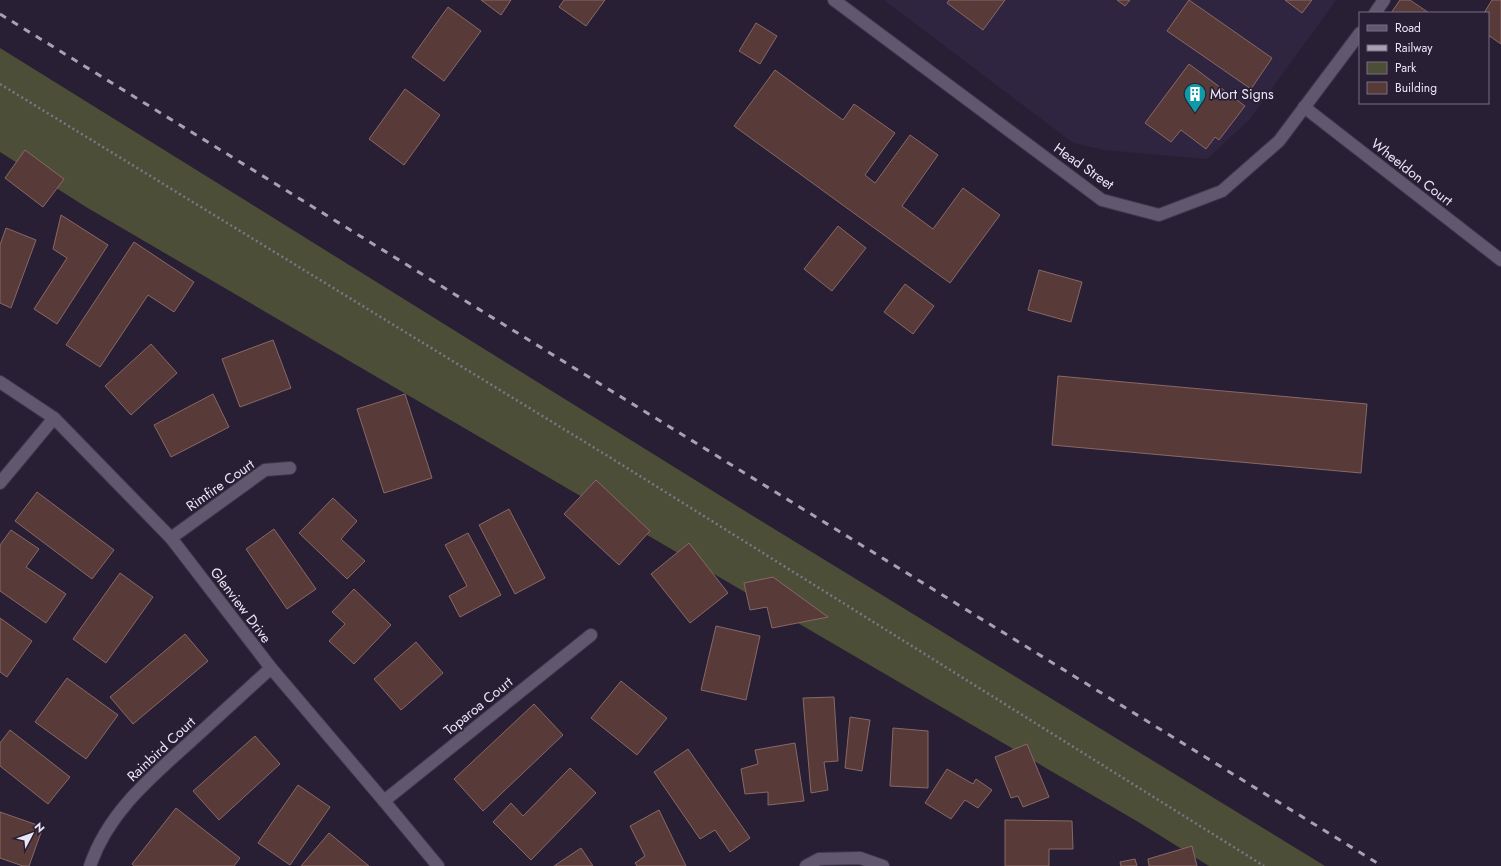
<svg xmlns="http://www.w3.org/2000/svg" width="1501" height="866" font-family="Jost,sans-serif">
<rect width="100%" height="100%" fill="#281f35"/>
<!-- built -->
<path fill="#302541" d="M 884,0 L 1336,0 L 1250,119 L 1207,159 L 1104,150 L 1073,143 Z"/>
<!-- green -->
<path fill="#4d4e37" d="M 0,48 L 753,516 L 1325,866 L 1209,866 L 1140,823 L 86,207 L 0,152 Z"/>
<!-- building -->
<g fill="#583b39" stroke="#886866">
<path d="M 481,0 L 511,0 L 501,15 Z"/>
<path d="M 564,0 L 605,0 L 586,26 L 559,7 Z"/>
<path d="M 949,0 L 1005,0 L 983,30 L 947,3 Z"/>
<path d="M 1117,0 L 1130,0 L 1125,6 Z"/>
<path d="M 1189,0 L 1272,58 L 1251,89 L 1167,31 Z"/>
<path d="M 1285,0 L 1312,0 L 1302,13 Z"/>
<path d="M 1400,0 L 1410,0 L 1429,13 L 1391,13 Z"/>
<path d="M 1492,0 L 1501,0 L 1501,44 L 1488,35 L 1488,13 L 1484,13 Z"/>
<path d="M 448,7 L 481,31 L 444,81 L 412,57 Z"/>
<path d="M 756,23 L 777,36 L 760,64 L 739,51 Z"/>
<path d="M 1189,64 L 1245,106 L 1219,140 L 1215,137 L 1206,149 L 1181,130 L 1171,142 L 1145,123 Z"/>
<path d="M 775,70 L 843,120 L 854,104 L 895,133 L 865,175 L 875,183 L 910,135 L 938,155 L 902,206 L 933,229 L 963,188 L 1000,215 L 950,283 L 734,126 Z"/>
<path d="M 405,89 L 440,115 L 404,165 L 369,139 Z"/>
<path d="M 25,150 L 64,179 L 43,207 L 5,178 Z"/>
<path d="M 61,215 L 108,245 L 57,324 L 34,309 L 67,258 L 53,249 Z"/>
<path d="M 838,226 L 866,248 L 832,291 L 804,269 Z"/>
<path d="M 6,228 L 36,240 L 11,308 L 0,303 L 0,245 Z"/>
<path d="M 134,242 L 194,282 L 174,312 L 148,295 L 100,367 L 66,345 Z"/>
<path d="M 1039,270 L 1082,282 L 1071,322 L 1028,310 Z"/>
<path d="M 905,284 L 934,306 L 913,334 L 884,312 Z"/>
<path d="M 273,340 L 291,388 L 240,407 L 222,359 Z"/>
<path d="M 151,344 L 177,373 L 131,415 L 105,386 Z"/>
<path d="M 1058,376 L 1367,404 L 1361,473 L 1052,445 Z"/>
<path d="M 213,394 L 229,427 L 171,457 L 154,425 Z"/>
<path d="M 405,394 L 432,478 L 384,493 L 357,409 Z"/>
<path d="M 596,480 L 650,531 L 619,565 L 564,514 Z"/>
<path d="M 37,492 L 114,550 L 92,579 L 15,521 Z"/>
<path d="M 333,498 L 357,521 L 341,539 L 365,561 L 347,579 L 299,533 Z"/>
<path d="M 509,509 L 545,578 L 515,594 L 479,525 Z"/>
<path d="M 274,529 L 316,589 L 287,609 L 246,549 Z"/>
<path d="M 11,530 L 39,549 L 26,567 L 66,594 L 46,623 L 0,591 L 0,545 Z"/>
<path d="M 468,533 L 501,595 L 460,617 L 449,596 L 467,586 L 445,545 Z"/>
<path d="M 689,543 L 728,593 L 690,623 L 651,574 Z"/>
<path d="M 120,573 L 153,597 L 106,663 L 73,639 Z"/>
<path d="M 773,577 L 828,617 L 772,628 L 767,607 L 750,610 L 744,583 Z"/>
<path d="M 354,589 L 391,625 L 354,664 L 329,641 L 345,624 L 332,612 Z"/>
<path d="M 0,618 L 32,641 L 7,677 L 0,672 Z"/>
<path d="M 716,626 L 760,636 L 746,700 L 701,690 Z"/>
<path d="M 185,634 L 208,661 L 133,724 L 110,697 Z"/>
<path d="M 416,642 L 443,673 L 401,710 L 374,679 Z"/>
<path d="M 67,678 L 118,715 L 86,759 L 35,722 Z"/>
<path d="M 621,681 L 667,718 L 637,755 L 591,718 Z"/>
<path d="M 834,697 L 838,761 L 824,762 L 828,790 L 811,793 L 803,698 Z"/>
<path d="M 534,704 L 563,735 L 483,811 L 454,779 Z"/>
<path d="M 850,717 L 870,720 L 862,771 L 845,768 Z"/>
<path d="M 893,728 L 928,731 L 928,788 L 890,786 Z"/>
<path d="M 10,730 L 70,777 L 48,804 L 0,766 L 0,743 Z"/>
<path d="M 255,736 L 280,764 L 219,820 L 193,791 Z"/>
<path d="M 795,743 L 804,801 L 768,805 L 768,792 L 745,794 L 741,769 L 758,764 L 755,750 Z"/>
<path d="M 1027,744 L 1049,797 L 1023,807 L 1018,796 L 1011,798 L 995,757 Z"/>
<path d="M 688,749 L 750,838 L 730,852 L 715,830 L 700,839 L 654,772 Z"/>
<path d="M 570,768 L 596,793 L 531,860 L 493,822 L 511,803 L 523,816 Z"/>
<path d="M 947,769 L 973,784 L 976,779 L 992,790 L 978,808 L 965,800 L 951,819 L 925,803 Z"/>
<path d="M 298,785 L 330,807 L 290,865 L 258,843 Z"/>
<path d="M 176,808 L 240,858 L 234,866 L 134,866 L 132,864 Z"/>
<path d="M 659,810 L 686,866 L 637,866 L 635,863 L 645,856 L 630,826 Z"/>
<path d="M 0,812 L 43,827 L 29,866 L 23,866 L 0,858 Z"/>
<path d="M 1005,820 L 1072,821 L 1073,849 L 1049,849 L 1049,866 L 1005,866 Z"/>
<path d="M 329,833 L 369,866 L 301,866 Z"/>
<path d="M 1192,846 L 1197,866 L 1149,866 L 1148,859 Z"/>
<path d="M 581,848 L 593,866 L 554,866 Z"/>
<path d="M 1135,859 L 1137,866 L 1121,866 L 1120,862 Z"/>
</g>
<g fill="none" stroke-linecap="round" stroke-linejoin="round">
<!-- minor casing -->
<g stroke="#41394c" stroke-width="14">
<g id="minor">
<path d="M 834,0 L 1102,200 L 1159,215 L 1222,191 L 1279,141 L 1360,33"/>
<path d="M 1375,13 L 1384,0"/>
<path d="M 1304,107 L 1501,260"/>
<path d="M 0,382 L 54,418 L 171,538 L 271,668 L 384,801 L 438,866"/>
<path d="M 0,483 L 54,418"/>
<path d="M 171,538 L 265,470 L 290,468"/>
<path d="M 384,801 L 591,635"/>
<path d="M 90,866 C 108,813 149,779 190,742 C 217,717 244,693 271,668"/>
<path d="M 806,866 L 819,859 L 860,858 L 883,866"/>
</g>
</g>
<!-- path -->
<path stroke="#7d7689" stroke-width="2.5" stroke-dasharray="2 3" stroke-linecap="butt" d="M 0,84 L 611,458 L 1264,866"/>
<!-- minor -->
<use href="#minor" stroke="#615870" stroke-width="12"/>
<!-- rail -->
<path stroke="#a7a1b2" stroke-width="3" stroke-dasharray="7 7" stroke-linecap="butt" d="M 0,14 L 1382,866"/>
</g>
<!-- icons -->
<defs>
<g id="building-pin" transform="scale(1.15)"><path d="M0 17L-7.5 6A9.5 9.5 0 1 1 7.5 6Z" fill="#0f9aa8" stroke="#281f35"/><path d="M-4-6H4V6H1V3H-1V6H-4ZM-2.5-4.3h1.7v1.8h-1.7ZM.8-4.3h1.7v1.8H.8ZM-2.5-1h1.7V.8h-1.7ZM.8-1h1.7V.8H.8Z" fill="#fff"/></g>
</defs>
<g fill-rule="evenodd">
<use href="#building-pin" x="1195" y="94"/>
</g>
<g text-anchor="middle" stroke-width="3.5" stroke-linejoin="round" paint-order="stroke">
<!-- poi labels -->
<g font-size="14" fill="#ebe6f5" stroke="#281f35" text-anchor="start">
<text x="1210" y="99">Mort Signs</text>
</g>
<!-- street labels -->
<g font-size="14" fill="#ebe6f5" stroke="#281f35">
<text transform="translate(1084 166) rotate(35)" y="5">Head Street</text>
<text transform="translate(1412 172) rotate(38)" y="5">Wheeldon Court</text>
<text transform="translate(220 485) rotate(-35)" y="5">Rimfire Court</text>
<text transform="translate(241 605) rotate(53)" y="5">Glenview Drive</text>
<text transform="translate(478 706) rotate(-39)" y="5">Toparoa Court</text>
<text transform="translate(161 749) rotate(-43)" y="5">Rainbird Court</text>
</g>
</g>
<!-- legend -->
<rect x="1359" y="12" width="130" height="92" fill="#281f35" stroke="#766f82"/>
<rect x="1367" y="25" width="20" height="6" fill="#615870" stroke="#766f82"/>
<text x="1395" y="32" font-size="12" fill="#ebe6f5">Road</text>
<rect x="1367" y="45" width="20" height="6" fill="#a7a1b2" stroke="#766f82"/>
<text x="1395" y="52" font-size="12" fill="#ebe6f5">Railway</text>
<rect x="1367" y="62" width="20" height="12" fill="#4d4e37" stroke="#766f82"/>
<text x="1395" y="72" font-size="12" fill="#ebe6f5">Park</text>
<rect x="1367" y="82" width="20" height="12" fill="#583b39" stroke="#766f82"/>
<text x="1395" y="92" font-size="12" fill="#ebe6f5">Building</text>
<!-- north arrow -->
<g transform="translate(32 834) rotate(49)" stroke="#281f35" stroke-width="3" paint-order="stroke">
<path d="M0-3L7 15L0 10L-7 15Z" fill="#ebe6f5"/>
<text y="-6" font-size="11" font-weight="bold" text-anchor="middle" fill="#ebe6f5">N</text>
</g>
</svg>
